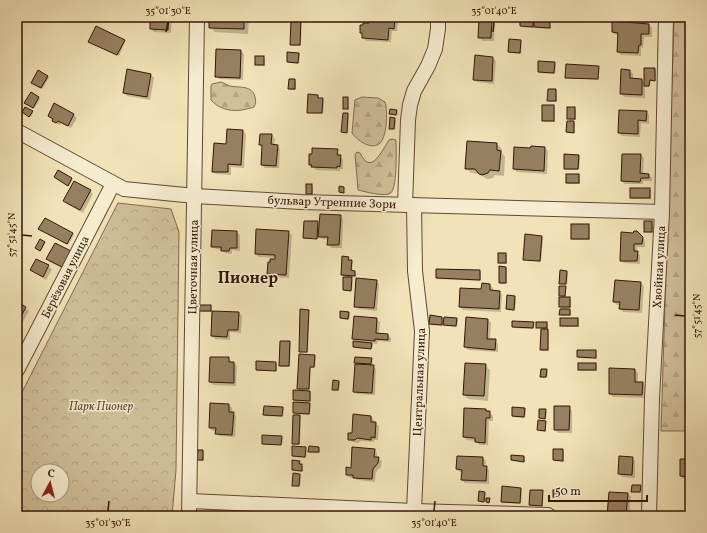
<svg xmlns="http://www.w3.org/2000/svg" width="707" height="533" font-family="Vollkorn,serif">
<defs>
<pattern id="forest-firs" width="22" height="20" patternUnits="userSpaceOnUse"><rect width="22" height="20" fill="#d1bf99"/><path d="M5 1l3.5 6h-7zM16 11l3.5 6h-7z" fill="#b4a382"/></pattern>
<pattern id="park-crowns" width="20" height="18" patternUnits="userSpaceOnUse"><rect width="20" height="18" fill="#d1bf99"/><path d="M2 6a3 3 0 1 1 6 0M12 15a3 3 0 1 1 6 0" fill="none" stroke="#b4a382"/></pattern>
</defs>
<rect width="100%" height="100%" fill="#f1e2b7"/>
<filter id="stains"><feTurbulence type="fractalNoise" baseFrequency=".005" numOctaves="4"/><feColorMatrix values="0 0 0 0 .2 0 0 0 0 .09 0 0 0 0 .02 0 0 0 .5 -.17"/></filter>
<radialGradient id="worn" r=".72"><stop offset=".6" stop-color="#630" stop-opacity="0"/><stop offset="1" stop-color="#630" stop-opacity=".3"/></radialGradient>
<!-- forest -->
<g fill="url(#forest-firs)" stroke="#826a4e">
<path d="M 674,17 L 690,17 L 690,431 L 661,431 Z"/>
<path d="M 221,82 C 224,83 227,85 230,86 C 240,88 252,85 255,97 C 256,101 256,104 254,107 C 239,112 223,113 211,100 L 211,86 L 212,84 Z"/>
<path d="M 362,97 L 378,98 L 385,102 C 388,110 387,139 379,144 C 370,150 357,140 352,133 L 355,100 Z"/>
<path d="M 392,139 L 396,140 C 396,149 398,192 389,194 C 380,196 367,192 358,190 L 355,154 L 357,152 L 360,153 C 371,176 381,152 389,140 Z"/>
</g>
<!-- park -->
<path fill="url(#park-crowns)" stroke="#826a4e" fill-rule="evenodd" d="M 118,203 L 171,209 L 179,232 L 176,470 L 172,516 L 17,516 L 17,402 ZM 38,471 L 62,471 L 62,495 L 38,495 Z"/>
<!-- shadow -->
<g fill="#0003">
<path d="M 151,17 L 172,17 L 171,33 L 154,32 L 151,29 Z"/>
<path d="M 210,17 L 249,17 L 248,34 L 215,32 L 210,27 Z"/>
<path d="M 280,17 L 302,17 L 301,46 L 292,46 L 291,44 L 292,21 L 282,21 Z"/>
<path d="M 371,17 L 393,17 L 393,18 L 398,22 L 397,31 L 392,31 L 391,42 L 366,41 L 363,37 L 363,35 L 361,32 L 364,26 L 370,25 Z"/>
<path d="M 521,17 L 550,17 L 551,29 L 536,28 L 534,25 L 534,28 L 522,27 L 521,26 Z"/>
<path d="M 492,20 L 495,24 L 494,41 L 483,41 L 479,37 Z"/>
<path d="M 649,25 L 652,28 L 652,37 L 644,37 L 643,48 L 641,47 L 641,56 L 621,55 L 618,52 L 619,35 L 616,35 L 613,32 Z"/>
<path d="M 124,40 L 125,42 L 119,56 L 91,43 Z"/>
<path d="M 521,41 L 522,42 L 521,54 L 510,53 L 509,51 Z"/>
<path d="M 241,51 L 244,54 L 243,80 L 219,79 L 216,76 Z"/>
<path d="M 299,54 L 300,55 L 299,64 L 289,63 L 288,62 Z"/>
<path d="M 264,57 L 265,58 L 265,66 L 257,66 L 256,64 Z"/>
<path d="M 493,58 L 496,61 L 494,84 L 477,82 L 474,79 Z"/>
<path d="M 554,63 L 556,64 L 555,74 L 540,73 L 539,71 Z"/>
<path d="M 598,67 L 599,68 L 599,80 L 568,78 L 567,77 Z"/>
<path d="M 654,69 L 656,71 L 656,81 L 650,81 L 650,87 L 645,87 L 645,98 L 625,97 L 621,94 L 630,71 L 633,74 L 633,79 L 642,80 L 645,83 Z"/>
<path d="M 151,75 L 154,78 L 150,100 L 127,96 L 124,92 Z"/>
<path d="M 47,76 L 49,78 L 42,89 L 33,84 Z"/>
<path d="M 295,80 L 296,81 L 296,90 L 291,90 L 289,89 Z"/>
<path d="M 556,90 L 557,91 L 557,102 L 550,102 L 548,100 Z"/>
<path d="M 318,96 L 319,99 L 324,100 L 323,114 L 310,113 L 308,112 Z"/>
<path d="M 39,98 L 40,99 L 34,109 L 27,104 Z"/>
<path d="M 348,98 L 349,100 L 349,110 L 345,109 L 344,108 Z"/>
<path d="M 55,105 L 74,115 L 77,118 L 71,128 L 61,123 L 60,125 L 57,124 L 49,116 Z"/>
<path d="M 554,106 L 555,107 L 555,122 L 544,122 L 543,120 Z"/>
<path d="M 575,108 L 576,110 L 576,120 L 572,120 L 575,123 L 575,133 L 569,133 L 567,132 L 571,122 L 568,118 Z"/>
<path d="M 397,111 L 398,112 L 397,116 L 390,114 Z"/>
<path d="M 620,111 L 646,112 L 649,115 L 649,124 L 641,123 L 640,137 L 622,136 L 619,133 Z"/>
<path d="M 32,112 L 33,113 L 31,117 L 24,113 Z"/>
<path d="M 348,114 L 349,115 L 348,133 L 343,133 L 342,132 Z"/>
<path d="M 395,119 L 396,120 L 395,130 L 391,129 L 390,128 Z"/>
<path d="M 243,131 L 246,134 L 244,168 L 231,167 L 231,175 L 216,174 L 213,171 L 227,145 Z"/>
<path d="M 272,135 L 275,139 L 274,145 L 277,146 L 280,149 L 279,168 L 265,168 L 262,165 L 262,146 L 260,144 Z"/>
<path d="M 497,144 L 502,149 L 502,153 L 505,157 L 504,176 L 495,175 L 493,178 L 488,179 L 485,178 L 480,174 L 471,173 L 466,168 Z"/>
<path d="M 515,148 L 545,148 L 548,151 L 547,174 L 517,172 L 514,169 Z"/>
<path d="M 337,150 L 343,160 L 343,169 L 340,169 L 340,171 L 316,170 L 310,164 Z"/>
<path d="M 641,155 L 644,158 L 643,174 L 649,175 L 652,178 L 652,181 L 643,181 L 643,184 L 625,184 L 622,181 Z"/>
<path d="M 578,156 L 580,157 L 579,170 L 566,170 L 565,168 Z"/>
<path d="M 58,172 L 73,180 L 69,186 L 56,179 Z"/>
<path d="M 579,175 L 580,177 L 580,184 L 568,184 L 567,182 Z"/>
<path d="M 312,185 L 313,187 L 313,195 L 308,195 L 307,194 Z"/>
<path d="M 631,189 L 650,189 L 651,190 L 651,199 L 632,199 L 631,198 Z"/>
<path d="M 90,191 L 93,194 L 83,213 L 67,204 L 64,201 Z"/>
<path d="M 340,216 L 343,219 L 342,248 L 332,248 L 328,245 L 329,240 L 322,239 L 318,235 L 318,239 L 305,239 L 304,237 L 317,222 L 320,225 Z"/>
<path d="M 652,222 L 653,224 L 653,233 L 646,232 L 645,231 Z"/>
<path d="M 589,225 L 590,227 L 590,240 L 573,240 L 572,239 Z"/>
<path d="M 41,230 L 72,234 L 74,235 L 68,245 Z"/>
<path d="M 237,232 L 240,235 L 240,251 L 232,250 L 232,254 L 225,253 L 222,250 L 216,249 L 212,246 Z"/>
<path d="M 288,232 L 292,235 L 289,278 L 271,277 L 268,274 L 276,258 L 259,257 L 256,254 Z"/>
<path d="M 637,232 L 645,241 L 645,247 L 637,247 L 637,252 L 640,255 L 640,264 L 624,263 L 621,260 L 634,234 Z"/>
<path d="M 542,237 L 543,238 L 541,262 L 526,260 L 524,259 Z"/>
<path d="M 44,242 L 45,244 L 41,251 L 38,249 Z"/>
<path d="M 70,252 L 66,270 L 50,262 L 47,259 Z"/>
<path d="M 499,254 L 505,254 L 507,255 L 507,264 L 500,264 L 499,263 Z"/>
<path d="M 348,258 L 349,261 L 353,262 L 352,271 L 356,273 L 356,277 L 350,277 L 353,280 L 352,291 L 345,291 L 344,290 L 344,276 L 342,275 Z"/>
<path d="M 37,260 L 52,269 L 46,280 L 31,270 Z"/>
<path d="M 500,268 L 506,268 L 507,269 L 507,284 L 501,284 L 500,282 Z"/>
<path d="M 480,271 L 481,273 L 481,281 L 438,279 L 437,278 Z"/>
<path d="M 566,272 L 568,273 L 567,285 L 562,284 L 560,283 Z"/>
<path d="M 376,281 L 379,284 L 377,311 L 358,309 L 355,306 Z"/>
<path d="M 641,283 L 644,286 L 642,313 L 623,312 L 620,308 L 621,305 L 617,305 L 614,302 Z"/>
<path d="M 490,285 L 493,288 L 493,291 L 499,292 L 502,295 L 501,312 L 463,310 L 460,307 Z"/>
<path d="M 565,287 L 566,289 L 566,298 L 571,299 L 571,308 L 568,308 L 571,311 L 571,316 L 562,316 L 560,314 L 563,310 L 560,307 L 563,298 L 560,295 Z"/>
<path d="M 514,297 L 516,298 L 515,311 L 508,310 L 507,309 Z"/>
<path d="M 17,303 L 29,311 L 17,332 Z"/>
<path d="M 211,306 L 212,307 L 212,312 L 201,312 L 199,310 Z"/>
<path d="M 308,311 L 309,312 L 308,353 L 301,352 L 300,351 Z"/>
<path d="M 239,313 L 242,316 L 241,333 L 230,332 L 230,340 L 215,339 L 212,336 Z"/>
<path d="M 349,313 L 350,314 L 349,320 L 342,319 L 341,318 Z"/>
<path d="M 442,318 L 445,320 L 456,319 L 458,320 L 457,327 L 446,326 L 443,323 L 442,326 L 431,325 L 430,324 Z"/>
<path d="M 376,319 L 380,322 L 379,334 L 388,335 L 391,338 L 391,342 L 378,341 L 377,344 L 371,343 L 373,345 L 372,349 L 355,348 L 354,346 L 356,342 L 353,339 Z"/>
<path d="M 578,319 L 579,320 L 579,327 L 562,327 L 561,326 Z"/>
<path d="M 488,320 L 491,323 L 490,340 L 495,340 L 498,344 L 498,352 L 468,350 L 465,347 Z"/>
<path d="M 533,323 L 534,325 L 534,329 L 514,328 L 513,326 Z"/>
<path d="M 547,323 L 548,325 L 548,329 L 546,329 L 549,332 L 549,351 L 542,351 L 541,350 L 542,329 L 537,327 Z"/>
<path d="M 289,342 L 291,343 L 290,367 L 281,367 L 280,365 Z"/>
<path d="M 596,351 L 597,353 L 597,359 L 579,358 L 578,357 Z"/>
<path d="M 314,356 L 316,357 L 315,368 L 311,368 L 309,392 L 311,393 L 311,402 L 308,402 L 311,405 L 310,415 L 298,414 L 301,417 L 300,445 L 294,445 L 293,444 L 296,416 L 294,413 L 297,403 L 294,400 L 301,391 L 298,388 Z"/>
<path d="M 229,358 L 232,363 L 234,363 L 237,366 L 236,386 L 213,385 L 210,382 Z"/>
<path d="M 371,359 L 372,360 L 372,366 L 376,369 L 375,395 L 357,394 L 354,391 L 358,365 L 355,362 Z"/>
<path d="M 276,363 L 277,364 L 277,371 L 258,371 L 257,369 Z"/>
<path d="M 579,364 L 596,364 L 597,366 L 597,371 L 580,371 L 579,370 Z"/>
<path d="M 485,365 L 490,370 L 488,401 L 469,399 L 464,395 Z"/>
<path d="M 546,370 L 548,372 L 547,378 L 542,378 L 541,376 Z"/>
<path d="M 635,370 L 638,373 L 638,383 L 642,383 L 646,386 L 645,398 L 613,397 L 610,394 Z"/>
<path d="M 338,382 L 340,383 L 339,391 L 335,391 L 333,389 Z"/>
<path d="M 229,405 L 232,408 L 232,413 L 236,416 L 235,437 L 219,436 L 216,433 L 216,431 L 213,431 L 210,428 Z"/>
<path d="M 569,407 L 572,411 L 572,433 L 558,433 L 555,430 Z"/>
<path d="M 283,408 L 284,409 L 283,417 L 265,416 L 264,415 Z"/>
<path d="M 524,409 L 526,410 L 525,418 L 514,417 L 513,416 Z"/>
<path d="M 486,410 L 493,416 L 493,421 L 489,421 L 488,445 L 479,445 L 476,441 L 467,440 L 464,437 Z"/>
<path d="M 545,410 L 547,412 L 546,419 L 541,419 L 540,418 Z"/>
<path d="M 354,415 L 371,417 L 374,420 L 374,423 L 379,426 L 378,440 L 374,440 L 374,442 L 361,441 L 358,443 L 352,442 L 349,439 L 353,434 Z"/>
<path d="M 545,422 L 546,423 L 546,432 L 540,431 L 538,430 Z"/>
<path d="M 281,437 L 283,438 L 282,445 L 264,444 L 263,443 Z"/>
<path d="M 305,448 L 307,449 L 306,458 L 294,457 L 293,456 Z"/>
<path d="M 319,448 L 320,453 L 311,453 L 309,451 Z"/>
<path d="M 374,450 L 377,453 L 377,458 L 382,461 L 381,467 L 376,472 L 375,482 L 357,480 L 354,478 L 350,478 L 347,475 L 352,469 Z"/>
<path d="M 554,450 L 563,450 L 564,452 L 564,462 L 555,461 L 554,460 Z"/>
<path d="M 203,451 L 204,453 L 204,461 L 200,461 L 198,460 Z"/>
<path d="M 524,457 L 525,458 L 525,462 L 513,461 L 512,460 Z"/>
<path d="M 620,457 L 632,458 L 635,461 L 635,478 L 622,477 L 619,474 Z"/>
<path d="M 483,458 L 486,461 L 485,467 L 489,470 L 489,484 L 465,483 L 462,480 L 463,472 L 460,472 L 457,469 Z"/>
<path d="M 690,460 L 690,479 L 684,479 L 681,476 Z"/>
<path d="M 299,462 L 300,465 L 303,466 L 303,472 L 294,471 L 293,470 Z"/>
<path d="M 300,474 L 301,476 L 300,487 L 295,486 L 293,485 Z"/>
<path d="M 640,486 L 642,488 L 641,493 L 634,492 L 632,491 Z"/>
<path d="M 521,489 L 522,490 L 521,504 L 504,503 L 502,502 Z"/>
<path d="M 542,491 L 543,493 L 543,506 L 532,506 L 530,505 Z"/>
<path d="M 558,491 L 560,492 L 560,498 L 555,498 L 554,497 Z"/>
<path d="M 484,493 L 486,494 L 485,499 L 489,499 L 490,503 L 488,503 L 485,500 L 485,502 L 479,501 Z"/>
<path d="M 628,494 L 631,497 L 629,516 L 608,516 Z"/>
</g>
<!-- building -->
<g fill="#968061" stroke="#341504">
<path d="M 73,17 L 83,17 L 80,21 Z"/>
<path d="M 150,17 L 169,17 L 168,30 L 150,29 Z"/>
<path d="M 209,17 L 244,17 L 244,29 L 209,28 Z"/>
<path d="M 279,17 L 301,17 L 300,45 L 290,45 L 291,20 L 279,20 Z"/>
<path d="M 370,17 L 395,18 L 394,29 L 389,28 L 388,40 L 362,38 L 362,33 L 360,33 L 360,25 L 363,25 L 363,23 L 369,23 Z"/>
<path d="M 520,17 L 533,17 L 533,27 L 520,26 Z"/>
<path d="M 534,17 L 550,17 L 550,28 L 534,27 Z"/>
<path d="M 479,19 L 492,19 L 491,38 L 478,38 Z"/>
<path d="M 612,21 L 649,24 L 649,34 L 641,34 L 641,45 L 639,45 L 638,53 L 617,52 L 618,33 L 612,32 Z"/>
<path d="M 96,26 L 125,40 L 117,55 L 88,42 Z"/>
<path d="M 509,39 L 521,40 L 520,53 L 508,52 Z"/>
<path d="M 216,49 L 241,50 L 240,78 L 215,77 Z"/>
<path d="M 287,52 L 299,53 L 298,63 L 287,62 Z"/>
<path d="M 475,55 L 493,57 L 492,81 L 473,80 Z"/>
<rect x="255" y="56" width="9" height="9"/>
<path d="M 538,61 L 555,62 L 554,73 L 538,72 Z"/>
<path d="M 566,64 L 599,66 L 598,79 L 565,78 Z"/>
<path d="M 644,68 L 655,68 L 655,81 L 650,80 L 649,86 L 644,86 Z"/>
<path d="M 127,69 L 151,74 L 147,97 L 123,93 Z"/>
<path d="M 621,69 L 630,70 L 630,78 L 642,79 L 642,95 L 620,94 Z"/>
<path d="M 38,70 L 48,76 L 41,88 L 31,83 Z"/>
<path d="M 289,79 L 295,79 L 295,89 L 288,89 Z"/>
<path d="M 548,89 L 556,89 L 556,101 L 547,101 Z"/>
<path d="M 31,92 L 39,97 L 33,108 L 24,103 Z"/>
<path d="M 308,94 L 318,95 L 318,98 L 323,98 L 322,113 L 307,113 Z"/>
<rect x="343" y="97" width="5" height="12"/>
<path d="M 54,103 L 74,114 L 68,126 L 58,121 L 56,123 L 52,121 L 53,119 L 48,116 Z"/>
<rect x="542" y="105" width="12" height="16"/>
<path d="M 25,107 L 33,111 L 29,117 L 22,112 Z"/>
<rect x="567" y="107" width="8" height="12"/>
<path d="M 390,109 L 397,110 L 396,115 L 389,114 Z"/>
<path d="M 619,110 L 647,111 L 646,121 L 638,120 L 638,134 L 618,133 Z"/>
<path d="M 343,113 L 348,113 L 347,133 L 341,132 Z"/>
<path d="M 390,117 L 395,118 L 394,129 L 389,129 Z"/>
<path d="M 567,121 L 574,121 L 574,133 L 566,132 Z"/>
<path d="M 227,129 L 243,130 L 241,165 L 228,164 L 228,172 L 212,172 L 214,143 L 226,144 Z"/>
<path d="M 260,134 L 272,134 L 271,144 L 278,145 L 276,166 L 261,165 L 262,145 L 259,145 Z"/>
<path d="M 467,141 L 497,143 L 497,150 L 501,151 L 499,171 L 490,170 L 488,173 L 482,175 L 479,174 L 475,169 L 465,169 Z"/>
<path d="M 531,146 L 545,147 L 544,171 L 513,169 L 514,147 L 530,148 Z"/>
<path d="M 312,148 L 338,149 L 337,155 L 341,155 L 340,167 L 337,166 L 337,168 L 311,167 L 312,165 L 309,165 L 309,154 L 312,154 Z"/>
<path d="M 564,154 L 579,155 L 578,169 L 564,169 Z"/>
<path d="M 622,154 L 641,154 L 640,173 L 649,174 L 649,178 L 641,178 L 640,182 L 621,181 Z"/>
<path d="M 58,170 L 72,178 L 68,186 L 54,177 Z"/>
<rect x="566" y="174" width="13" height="9"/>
<path d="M 74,181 L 91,190 L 80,210 L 63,201 Z"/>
<rect x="306" y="184" width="6" height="10"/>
<path d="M 339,186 L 344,187 L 344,193 L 339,192 Z"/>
<rect x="630" y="188" width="20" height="10"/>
<path d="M 320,214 L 341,215 L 339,245 L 327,245 L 328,237 L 318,237 Z"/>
<path d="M 45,218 L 73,233 L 67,244 L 38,229 Z"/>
<path d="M 304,221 L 318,221 L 317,239 L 303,238 Z"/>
<rect x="644" y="221" width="8" height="11"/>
<rect x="571" y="224" width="18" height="15"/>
<path d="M 256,229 L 289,231 L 286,275 L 267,274 L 268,262 L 270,262 L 270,259 L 275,259 L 275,255 L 255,254 Z"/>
<path d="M 212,230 L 237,231 L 237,248 L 230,248 L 229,251 L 221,251 L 221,247 L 211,247 Z"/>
<path d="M 634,231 L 637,231 L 643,237 L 642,244 L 634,244 L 634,251 L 638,251 L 637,261 L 620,261 L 621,232 L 633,233 Z"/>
<path d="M 525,234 L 542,236 L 540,261 L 523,260 Z"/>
<path d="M 40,239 L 45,242 L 40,251 L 35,248 Z"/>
<path d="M 55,243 L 71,251 L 62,267 L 46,259 Z"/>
<rect x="498" y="253" width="8" height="10"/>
<path d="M 342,256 L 349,257 L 348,260 L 352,260 L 351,270 L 355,271 L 355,276 L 341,275 Z"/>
<path d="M 36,259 L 49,265 L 43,277 L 30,270 Z"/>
<path d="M 499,266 L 506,267 L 506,283 L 499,283 Z"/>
<path d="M 436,269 L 480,270 L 480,280 L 436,278 Z"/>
<path d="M 560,270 L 567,271 L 566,284 L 559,284 Z"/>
<path d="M 343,277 L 352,277 L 351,291 L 343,290 Z"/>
<path d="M 356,278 L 377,280 L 374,308 L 354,307 Z"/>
<path d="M 615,280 L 641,282 L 639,310 L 619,309 L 620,302 L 613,302 Z"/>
<path d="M 482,283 L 490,284 L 490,290 L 500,291 L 499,309 L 459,307 L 460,288 L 481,289 Z"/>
<path d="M 559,286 L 566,286 L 565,296 L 559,296 Z"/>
<path d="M 507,295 L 515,296 L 514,310 L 506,309 Z"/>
<rect x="559" y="297" width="11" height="10"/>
<path d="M 17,302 L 26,307 L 17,324 Z"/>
<rect x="198" y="305" width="13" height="6"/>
<path d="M 300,309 L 309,310 L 307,352 L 299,352 Z"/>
<path d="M 560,309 L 570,309 L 570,315 L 559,315 Z"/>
<path d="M 212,311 L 239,312 L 238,330 L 228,330 L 227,337 L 211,336 Z"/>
<path d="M 340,311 L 349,312 L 348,319 L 340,318 Z"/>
<path d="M 430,315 L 442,317 L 442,325 L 429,324 Z"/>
<path d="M 354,316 L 377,318 L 376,333 L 388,334 L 388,340 L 375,339 L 375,341 L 352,339 Z"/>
<path d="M 444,317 L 457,318 L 456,326 L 443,325 Z"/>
<path d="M 466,317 L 488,319 L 487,339 L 496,339 L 495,350 L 464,347 Z"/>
<rect x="560" y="318" width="18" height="8"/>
<path d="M 512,321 L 534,322 L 533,328 L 512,327 Z"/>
<rect x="536" y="322" width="11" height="6"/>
<path d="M 541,329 L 548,329 L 548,350 L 540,350 Z"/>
<path d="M 280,341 L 290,341 L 289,366 L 279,366 Z"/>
<path d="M 353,341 L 372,343 L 371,349 L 353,347 Z"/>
<path d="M 577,350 L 596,350 L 596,358 L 577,357 Z"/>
<path d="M 299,354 L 315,355 L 314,367 L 310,367 L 309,389 L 297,389 Z"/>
<path d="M 210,357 L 229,357 L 229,362 L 234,362 L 234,383 L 209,382 Z"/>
<path d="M 355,357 L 372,358 L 371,364 L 354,363 Z"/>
<path d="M 256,361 L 276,362 L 276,371 L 256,370 Z"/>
<path d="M 465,363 L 486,364 L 484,396 L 463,395 Z"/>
<rect x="578" y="363" width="18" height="7"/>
<path d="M 355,364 L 374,365 L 372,393 L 353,392 Z"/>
<path d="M 609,368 L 635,369 L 635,382 L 643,382 L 642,395 L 609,394 Z"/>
<path d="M 541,369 L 547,369 L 546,377 L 540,377 Z"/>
<path d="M 333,380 L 339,381 L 338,390 L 332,390 Z"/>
<path d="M 293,390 L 310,391 L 310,401 L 293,400 Z"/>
<path d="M 293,402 L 310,403 L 309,414 L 293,413 Z"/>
<path d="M 210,403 L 229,404 L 229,412 L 234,412 L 232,435 L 215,434 L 216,428 L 209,428 Z"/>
<path d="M 264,406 L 283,407 L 282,416 L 263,415 Z"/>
<path d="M 554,406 L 570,406 L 569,430 L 554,430 Z"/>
<path d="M 512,407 L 525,408 L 524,417 L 512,416 Z"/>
<path d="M 464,408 L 486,409 L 486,411 L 490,411 L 490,418 L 486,418 L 485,443 L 475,442 L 475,438 L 463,437 Z"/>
<path d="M 539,409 L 546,409 L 545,419 L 539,418 Z"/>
<path d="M 353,414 L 371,416 L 371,422 L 376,422 L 375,438 L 371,437 L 371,440 L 357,438 L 355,440 L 348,440 L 348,433 L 352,433 Z"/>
<path d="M 293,415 L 300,415 L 299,444 L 292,444 Z"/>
<path d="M 538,420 L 546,421 L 545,431 L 537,430 Z"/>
<path d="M 262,435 L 282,436 L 281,445 L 262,444 Z"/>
<path d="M 292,446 L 306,447 L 305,457 L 292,456 Z"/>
<path d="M 309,446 L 319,447 L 319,452 L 308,452 Z"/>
<path d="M 352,447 L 375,449 L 374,457 L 379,457 L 378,463 L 373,469 L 372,479 L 353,478 L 353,475 L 346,475 L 346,467 L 351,468 Z"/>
<path d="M 553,449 L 563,449 L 563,461 L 553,460 Z"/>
<path d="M 198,450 L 203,450 L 203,460 L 197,460 Z"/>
<path d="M 511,455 L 524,456 L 524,462 L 511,460 Z"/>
<path d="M 457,456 L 483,457 L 483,466 L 487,466 L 486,481 L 461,480 L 462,470 L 456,469 Z"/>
<path d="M 619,456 L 633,457 L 632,475 L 618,474 Z"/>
<path d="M 680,459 L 690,459 L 690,477 L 680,476 Z"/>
<path d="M 292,460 L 300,461 L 299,464 L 302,464 L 302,471 L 292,470 Z"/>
<path d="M 293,473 L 300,474 L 299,486 L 292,486 Z"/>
<path d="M 632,485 L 641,485 L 640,492 L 631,492 Z"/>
<path d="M 502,486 L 521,488 L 520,503 L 501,502 Z"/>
<path d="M 530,490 L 543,490 L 542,506 L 529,505 Z"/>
<rect x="553" y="490" width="6" height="7"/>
<path d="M 479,491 L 485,492 L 484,502 L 478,501 Z"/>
<path d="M 609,492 L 628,493 L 626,516 L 607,516 Z"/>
<path d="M 486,498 L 490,498 L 489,503 L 486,502 Z"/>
</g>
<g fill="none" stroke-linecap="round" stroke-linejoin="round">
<!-- minor casing -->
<g stroke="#634831" stroke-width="16">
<g id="minor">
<path d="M 17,131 L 124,189 L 195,196 L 301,202 L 662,212"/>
<path d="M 405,205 L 408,120 L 410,105 L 414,91 L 428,66 L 435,49 L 438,29 L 438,17"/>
<path d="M 414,205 L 415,271 L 422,331 L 414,511"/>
<path d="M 17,370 L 113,184"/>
<path d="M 190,501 L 414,511 L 548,515"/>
<path d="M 189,516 L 197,17"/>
<path d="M 649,516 L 652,398 L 662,212 L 666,17"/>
</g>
</g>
<!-- minor -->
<use href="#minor" stroke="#f6ecd0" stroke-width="14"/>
</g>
<!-- ticks -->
<path fill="none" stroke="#341504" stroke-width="1.5" d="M 166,32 L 168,22M 493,32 L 494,22M 22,235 L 32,236M 675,315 L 685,316M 108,511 L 109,501M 434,511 L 435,501"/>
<g text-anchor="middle" stroke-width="3" stroke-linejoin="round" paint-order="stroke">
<!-- street labels -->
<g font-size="12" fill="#341504" stroke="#f6ecd0">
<text transform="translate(332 202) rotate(2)" y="4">бульвар Утренние Зори</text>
<text transform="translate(193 267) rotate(-89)" y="4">Цветочная улица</text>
<text transform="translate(659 267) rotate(-87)" y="4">Хвойная улица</text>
<text transform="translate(65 277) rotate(-63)" y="4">Берёзовая улица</text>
<text transform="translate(419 382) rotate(-88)" y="4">Центральная улица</text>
</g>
<!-- park labels -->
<g font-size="12" font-style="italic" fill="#634831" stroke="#f6ecd0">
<text x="101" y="410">Парк Пионер</text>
</g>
<!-- district labels -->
<g font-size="16" font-weight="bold" fill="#341504" stroke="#f6ecd0">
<text x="248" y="283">Пионер</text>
</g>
</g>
<!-- margin -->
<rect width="707" height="533" fill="none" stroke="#f1e2b7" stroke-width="44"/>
<!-- north arrow -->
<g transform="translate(50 483) rotate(7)"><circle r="19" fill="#f6ecd0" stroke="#a8967e"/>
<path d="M0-3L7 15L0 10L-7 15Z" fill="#8f2418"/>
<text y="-6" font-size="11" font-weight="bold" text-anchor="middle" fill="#341504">С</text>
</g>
<!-- scale -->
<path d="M549 495v6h98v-6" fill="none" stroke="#341504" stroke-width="2"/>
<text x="555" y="495" font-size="12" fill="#341504" stroke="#f6ecd0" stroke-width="3" paint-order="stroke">50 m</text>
<rect x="22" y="22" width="663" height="489" fill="none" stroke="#341504" stroke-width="1.5"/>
<g font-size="10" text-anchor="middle" fill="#341504">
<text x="168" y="14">35°01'30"E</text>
<text x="494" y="14">35°01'40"E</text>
<text transform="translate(11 235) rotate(-90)" y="4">57°51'45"N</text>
<text transform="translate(696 316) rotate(-90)" y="4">57°51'45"N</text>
<text x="108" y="526">35°01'30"E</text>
<text x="434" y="526">35°01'40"E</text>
</g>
<rect width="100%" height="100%" filter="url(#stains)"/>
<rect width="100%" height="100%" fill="url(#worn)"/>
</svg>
